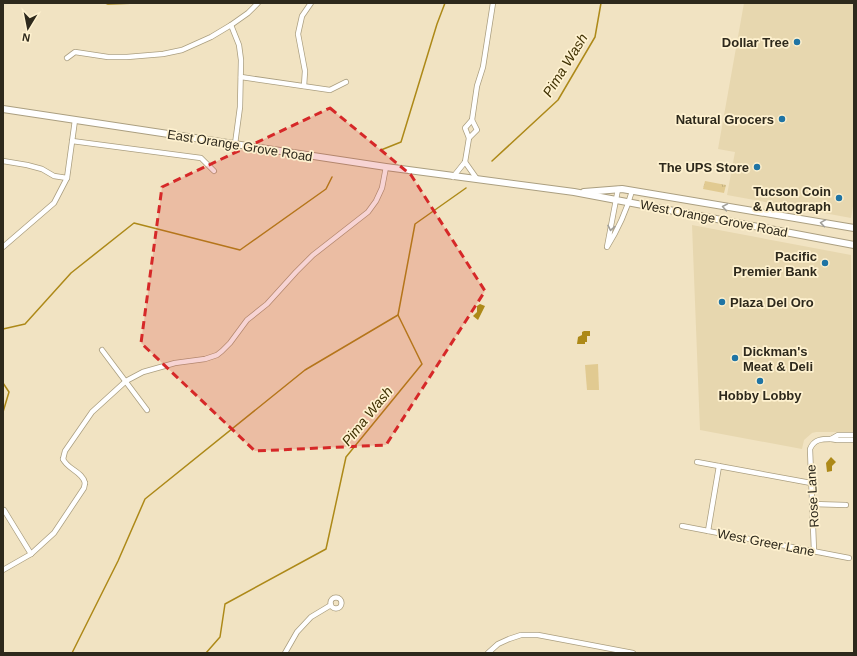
<svg xmlns="http://www.w3.org/2000/svg" width="857" height="656" font-family="Arial,sans-serif">
<defs>
<pattern id="grass-tufts" width="24" height="20" patternUnits="userSpaceOnUse"><rect width="24" height="20" fill="#e1ca91"/><path d="M3 7l-1-3M5 7V3M7 7l1-3M15 17l-1-3M17 17v-4M19 17l1-3" fill="none" stroke="#c1ae7c"/></pattern>
</defs>
<rect width="100%" height="100%" fill="#f1e3c2"/>
<!-- built -->
<g fill="#e7d7af">
<path d="M 744,3 L 854,3 L 854,200 L 851,218 L 727,195 L 735,152 L 718,149 Z"/>
<path d="M 692,225 L 851,255 L 854,432 L 816,432 L 812,433 L 804,440 L 802,449 L 700,430 Z"/>
</g>
<!-- grass -->
<path fill="url(#grass-tufts)" d="M 705,181 L 726,185 L 724,193 L 703,189 Z"/>
<!-- pitch -->
<path fill="#e1ca91" d="M 598,364 L 599,390 L 587,390 L 585,365 Z"/>
<!-- water -->
<g fill="#ad8918">
<path d="M 480,304 L 485,306 L 478,320 L 473,316 L 477,312 L 477,306 Z"/>
<path d="M 584,331 L 590,331 L 590,336 L 587,336 L 587,342 L 585,342 L 585,344 L 577,344 L 578,337 L 582,335 L 582,332 Z"/>
<path d="M 831,457 L 836,462 L 832,466 L 832,471 L 827,472 L 826,463 Z"/>
</g>
<g fill="none" stroke-linecap="round" stroke-linejoin="round">
<!-- stream -->
<g stroke="#ad8918" stroke-width="1.5">
<path d="M 105,3 L 108,4 L 137,3"/>
<path d="M 381,150 L 401,142 L 437,24 L 445,3"/>
<path d="M 492,161 L 558,100 L 595,37 L 601,3"/>
<path d="M 3,329 L 25,324 L 71,273 L 134,223 L 240,250 L 326,189 L 332,177"/>
<path d="M 3,383 L 9,392 L 3,412"/>
<path d="M 72,653 L 118,561 L 145,499 L 305,370 L 398,315"/>
<path d="M 206,653 L 220,637 L 225,604 L 326,549 L 346,457 L 422,364 L 398,315 L 415,224 L 466,188"/>
</g>
<!-- street casing -->
<g stroke="#ab9f80" stroke-width="6">
<g id="street">
<path d="M 231,25 L 239,45 L 241,60 L 240,107 L 235,144"/>
<path d="M 67,58 L 75,52 L 108,57 L 127,57 L 163,54 L 182,50 L 211,37 L 231,25 L 248,13 L 258,3"/>
<path d="M 241,77 L 330,90 L 346,82"/>
<path d="M 304,86 L 305,71 L 298,34 L 302,16 L 311,3"/>
<path d="M 469,138 L 477,130 L 472,120 L 477,86 L 483,67 L 493,3"/>
<path d="M 72,141 L 201,158 L 214,171"/>
<path d="M 3,161 L 27,165 L 42,169 L 54,176 L 67,178"/>
<path d="M 465,162 L 477,179"/>
<path d="M 453,177 L 465,162 L 469,138 L 465,128 L 472,120"/>
<path d="M 618,189 L 607,247 C 619,228 626,212 632,191"/>
<path d="M 3,247 L 54,203 L 67,178 L 75,120"/>
<path d="M 102,350 L 147,410"/>
<path d="M 854,435 L 838,435 L 831,439 L 837,440 L 854,440"/>
<path d="M 63,459 L 65,451 L 92,412 L 126,381 L 143,372 L 175,363 L 205,359 L 217,355 L 222,351 L 230,343 L 247,320 L 267,304 L 296,272 L 313,255 L 368,212 L 376,201 L 382,188 L 386,167"/>
<path d="M 63,459 C 67,469 83,472 85,483"/>
<path d="M 697,462 L 811,483"/>
<path d="M 812,504 L 846,505"/>
<path d="M 4,510 L 31,554"/>
<path d="M 682,526 L 849,558"/>
<path d="M 708,531 L 719,466"/>
<path d="M 814,551 L 810,449 C 814,439 822,439 831,439"/>
<path d="M 3,570 L 31,554 L 54,533 L 84,488 L 85,483"/>
<circle cx="336" cy="603" r="5.5"/>
<path d="M 285,653 L 297,632 L 311,617 L 331,605"/>
<path d="M 488,653 L 498,644 L 509,639 L 521,635 L 538,635 L 633,653"/>
</g>
</g>
<!-- secondary casing -->
<g stroke="#ab9f80" stroke-width="8">
<g id="secondary">
<path d="M 3,109 L 386,167 L 574,192 L 854,245"/>
<path d="M 584,192 L 622,189 L 854,228"/>
</g>
</g>
<!-- street -->
<use href="#street" stroke="#fff" stroke-width="4.5"/>
<!-- secondary -->
<use href="#secondary" stroke="#fff" stroke-width="6"/>
</g>
<!-- one-way arrows -->
<defs><path id="oneway-chevron" d="M-2-3.5L2.5 0L-2 3.5" fill="none" stroke-width="1.6" stroke-linecap="round" stroke-linejoin="round"/></defs>
<g stroke="#a19f99">
<use href="#oneway-chevron" transform="translate(725 207) rotate(-170)"/>
<use href="#oneway-chevron" transform="translate(823 223) rotate(-171)"/>
<use href="#oneway-chevron" transform="translate(611 228) rotate(101)"/>
</g>
<!-- marked area -->
<path fill="#d62828" fill-opacity="0.2" stroke="#d62828" stroke-width="3" stroke-dasharray="8 5" stroke-linejoin="round" d="M 330,108 L 411,175 L 485,291 L 386,445 L 255,451 L 141,343 L 162,187 Z"/>
<!-- markers -->
<g fill="#1f74a4" stroke="#fef1cf" stroke-width="1.5">
<circle cx="797" cy="42" r="4"/>
<circle cx="782" cy="119" r="4"/>
<circle cx="757" cy="167" r="4"/>
<circle cx="839" cy="198" r="4"/>
<circle cx="825" cy="263" r="4"/>
<circle cx="722" cy="302" r="4"/>
<circle cx="735" cy="358" r="4"/>
<circle cx="760" cy="381" r="4"/>
</g>
<g text-anchor="middle" stroke-width="3.5" stroke-linejoin="round" paint-order="stroke">
<!-- poi labels -->
<g font-size="13" font-weight="bold" fill="#2e291c" stroke="#fef1cf" text-anchor="end">
<text x="789" y="47">Dollar Tree</text>
<text x="774" y="124">Natural Grocers</text>
<text x="749" y="172">The UPS Store</text>
<text x="831" y="196">Tucson Coin<tspan x="831" dy="15">&amp; Autograph</tspan></text>
<text x="817" y="261">Pacific<tspan x="817" dy="15">Premier Bank</tspan></text>
<text x="730" y="307" text-anchor="start">Plaza Del Oro</text>
<text x="743" y="356" text-anchor="start">Dickman's<tspan x="743" dy="15">Meat &amp; Deli</tspan></text>
<text x="760" y="400" text-anchor="middle">Hobby Lobby</text>
</g>
<!-- street labels -->
<g font-size="13" fill="#2e291c" stroke="#fef1cf">
<text transform="translate(240 145) rotate(9)" y="5">East Orange Grove Road</text>
<text transform="translate(714 218) rotate(11)" y="5">West Orange Grove Road</text>
<text transform="translate(812 496) rotate(-93)" y="5">Rose Lane</text>
<text transform="translate(766 542) rotate(11)" y="5">West Greer Lane</text>
</g>
<!-- water labels -->
<g font-size="14" font-style="italic" fill="#403103" stroke="#fef1cf">
<text transform="translate(565 65) rotate(-58)" y="5">Pima Wash</text>
<text transform="translate(367 416) rotate(-51)" y="5">Pima Wash</text>
</g>
</g>
<!-- border -->
<rect width="857" height="656" fill="none" stroke="#2e291c" stroke-width="8"/>
<!-- north arrow -->
<g transform="translate(28 28) rotate(190)" stroke="#fef1cf" stroke-width="3" paint-order="stroke">
<path d="M0-3L7 15L0 10L-7 15Z" fill="#2e291c"/>
<text y="-6" font-size="11" font-weight="bold" text-anchor="middle" fill="#2e291c">N</text>
</g>
</svg>
